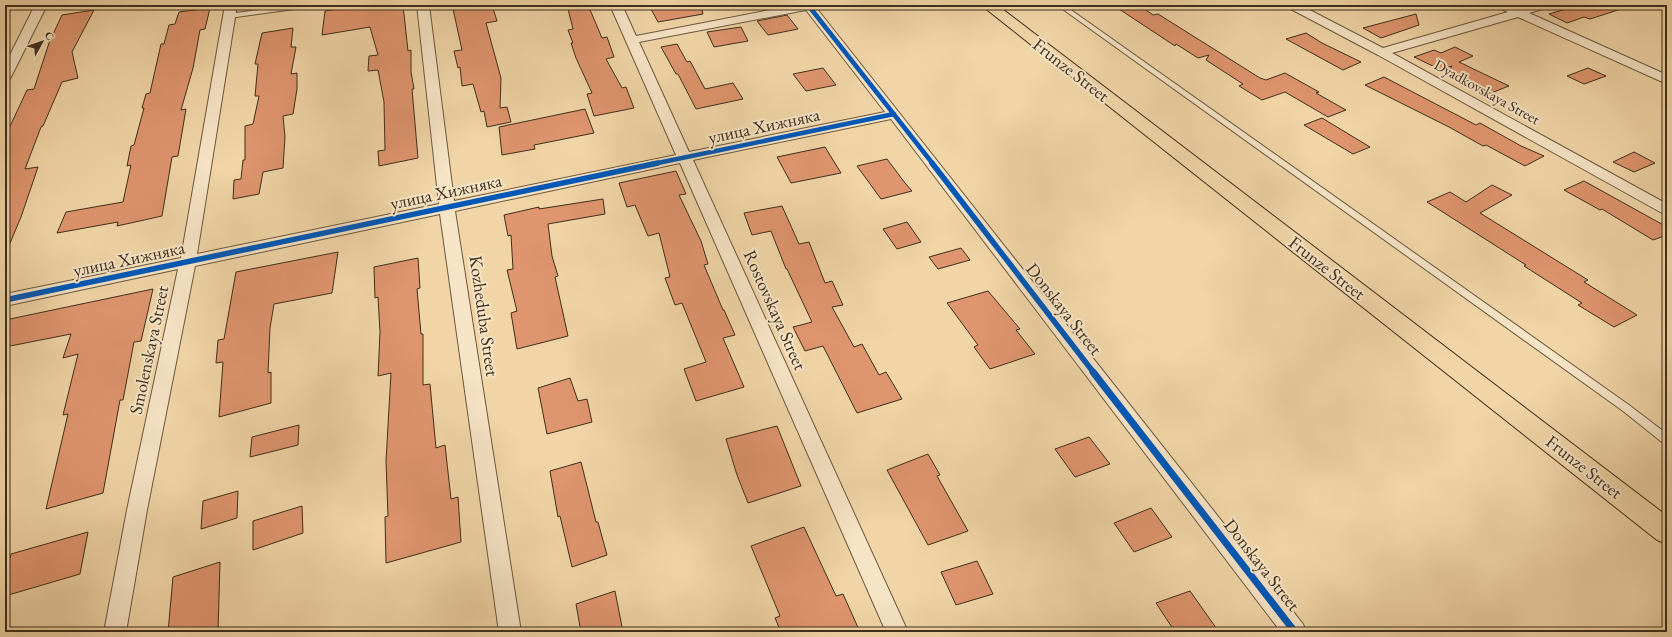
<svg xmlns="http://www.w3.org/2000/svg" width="1672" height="637" font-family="'EB Garamond',serif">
<rect width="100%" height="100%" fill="#f1d5a7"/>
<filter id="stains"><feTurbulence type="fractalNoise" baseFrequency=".005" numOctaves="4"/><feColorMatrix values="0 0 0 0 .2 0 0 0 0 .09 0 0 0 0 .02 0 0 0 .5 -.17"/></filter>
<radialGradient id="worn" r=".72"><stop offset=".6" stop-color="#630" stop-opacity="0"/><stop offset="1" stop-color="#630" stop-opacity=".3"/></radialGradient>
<!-- building -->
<g fill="#df956e" stroke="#3e2e1b">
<path d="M 364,5 L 403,5 L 408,51 L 411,50 L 411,72 L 414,89 L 412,89 L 418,158 L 379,166 L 378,151 L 385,150 L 384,102 L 378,70 L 368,71 L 369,56 L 378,55 L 370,27 L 322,35 L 325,11 Z"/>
<path d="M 474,5 L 492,5 L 497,21 L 486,23 L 501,78 L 500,108 L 507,107 L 511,122 L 487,127 L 484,111 L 481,112 L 473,84 L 462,86 L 460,67 L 458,68 L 454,51 L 462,50 L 453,9 Z"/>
<path d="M 567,5 L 588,5 L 602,38 L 607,37 L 614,57 L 606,59 L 622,88 L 626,87 L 634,108 L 594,116 L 587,94 L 592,93 L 576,58 L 571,43 L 573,43 L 568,30 L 573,29 Z"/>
<path d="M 677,5 L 701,5 L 703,14 L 658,22 L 651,9 Z"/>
<path d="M 1113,5 L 1139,5 L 1153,15 L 1158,14 L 1260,78 L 1266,80 L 1285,73 L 1319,92 L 1316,93 L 1346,110 L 1328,117 L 1285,92 L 1262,100 L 1239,86 L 1243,84 L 1206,60 L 1209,55 L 1198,58 L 1176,44 L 1175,46 Z"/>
<path d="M 1557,5 L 1624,5 L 1624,8 L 1590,19 L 1584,17 L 1567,23 L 1549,14 L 1566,9 Z"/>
<path d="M 210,8 L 205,29 L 200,30 L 193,68 L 181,110 L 186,109 L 178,156 L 172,157 L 162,216 L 117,226 L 118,222 L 57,233 L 66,212 L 123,202 L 131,165 L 127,166 L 131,146 L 134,145 L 144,108 L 142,108 L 146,94 L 150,93 L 161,44 L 164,44 L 169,25 L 175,24 L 179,12 Z"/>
<path d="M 94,10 L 72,52 L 78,78 L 62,82 L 43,126 L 41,127 L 25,169 L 38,167 L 21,217 L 5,255 L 5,137 L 27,90 L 34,89 L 49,43 L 62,15 Z"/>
<path d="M 1416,14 L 1419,25 L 1381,38 L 1363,28 Z"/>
<path d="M 787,15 L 798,29 L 768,35 L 757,21 Z"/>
<path d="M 741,27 L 748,41 L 714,47 L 707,32 Z"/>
<path d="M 293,28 L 291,47 L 296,47 L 291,74 L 297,73 L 297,89 L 293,114 L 283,116 L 285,137 L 283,168 L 263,172 L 259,194 L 233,199 L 234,180 L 241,179 L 243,160 L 245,160 L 245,126 L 253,124 L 259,96 L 255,96 L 258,64 L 255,64 L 262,33 Z"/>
<path d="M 1306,33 L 1322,43 L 1361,62 L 1343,70 L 1286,39 Z"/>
<path d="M 677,44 L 687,62 L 690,61 L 705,89 L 733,83 L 743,99 L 696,109 L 678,74 L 676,74 L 661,47 Z"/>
<path d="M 1455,47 L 1473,56 L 1459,62 L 1509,86 L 1491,93 L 1449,71 L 1452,66 L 1441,70 L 1414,57 L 1434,50 L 1441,53 Z"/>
<path d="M 823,68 L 836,85 L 806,91 L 793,74 Z"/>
<path d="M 1588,68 L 1606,76 L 1584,84 L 1567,76 Z"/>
<path d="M 1384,77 L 1476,125 L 1480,123 L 1521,146 L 1544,156 L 1525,166 L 1486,145 L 1483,146 L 1449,127 L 1365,85 Z"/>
<path d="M 585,109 L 594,133 L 534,145 L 535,149 L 502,155 L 499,127 Z"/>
<path d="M 1322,118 L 1370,147 L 1353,154 L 1304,125 Z"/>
<path d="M 825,147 L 841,173 L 791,183 L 777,157 Z"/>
<path d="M 1634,152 L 1655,163 L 1634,172 L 1613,162 Z"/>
<path d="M 887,159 L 905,183 L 912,191 L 881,199 L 857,166 Z"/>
<path d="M 676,171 L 686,194 L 679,195 L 701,241 L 708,264 L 704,265 L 723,310 L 724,310 L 735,335 L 723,338 L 744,387 L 696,401 L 684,369 L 706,362 L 682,303 L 675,305 L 665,278 L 670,277 L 659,233 L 648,236 L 635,205 L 627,207 L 619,183 Z"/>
<path d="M 1584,181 L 1667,227 L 1667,235 L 1653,240 L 1602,209 L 1600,210 L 1564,190 Z"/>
<path d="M 1492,185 L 1512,195 L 1480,213 L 1588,280 L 1584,282 L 1637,315 L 1614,327 L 1578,305 L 1582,303 L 1524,266 L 1526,265 L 1427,202 L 1450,192 L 1466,202 Z"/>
<path d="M 603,199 L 605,214 L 548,224 L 552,256 L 558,276 L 555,277 L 568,336 L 517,349 L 511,313 L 517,311 L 507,270 L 513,269 L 511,235 L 508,236 L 504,215 L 539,207 L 539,209 Z"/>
<path d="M 782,206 L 799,244 L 809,242 L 825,283 L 832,281 L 843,305 L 832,307 L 854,347 L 862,344 L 879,375 L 886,372 L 902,399 L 857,413 L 823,346 L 805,351 L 793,327 L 812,322 L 787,269 L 786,269 L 771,231 L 752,235 L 744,213 Z"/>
<path d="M 907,222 L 921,242 L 897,249 L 883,229 Z"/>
<path d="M 961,248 L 970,260 L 938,269 L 929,257 Z"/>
<path d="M 338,252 L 332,293 L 274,304 L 270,328 L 268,373 L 271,372 L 271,403 L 219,417 L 223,362 L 216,363 L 218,340 L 224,339 L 236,272 Z"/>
<path d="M 418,258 L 420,288 L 417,289 L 421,334 L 423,334 L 423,385 L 430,384 L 436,448 L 445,445 L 451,499 L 458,497 L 461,542 L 386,563 L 385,517 L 388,516 L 386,461 L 391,373 L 378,376 L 380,332 L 378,297 L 375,298 L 374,267 Z"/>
<path d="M 153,289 L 141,341 L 134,342 L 123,400 L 120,400 L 103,493 L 46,509 L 68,414 L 63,415 L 78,354 L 63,358 L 71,334 L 5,347 L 5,320 Z"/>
<path d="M 988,291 L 1020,329 L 1016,330 L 1035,354 L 990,369 L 974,347 L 978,345 L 947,303 Z"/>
<path d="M 570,378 L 578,401 L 587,399 L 592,422 L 547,434 L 538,388 Z"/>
<path d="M 299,425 L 298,445 L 250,457 L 252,437 Z"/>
<path d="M 777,426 L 801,486 L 748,503 L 737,475 L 726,439 Z"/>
<path d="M 1089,437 L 1110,464 L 1075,477 L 1055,449 Z"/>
<path d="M 928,454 L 940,475 L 937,476 L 968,531 L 928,545 L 887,470 Z"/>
<path d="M 581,462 L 596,522 L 598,522 L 607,555 L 572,567 L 560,516 L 558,517 L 550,471 Z"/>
<path d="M 238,491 L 237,518 L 201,529 L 203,501 Z"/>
<path d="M 302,506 L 303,533 L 253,550 L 253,521 Z"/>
<path d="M 1151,508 L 1172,537 L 1134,552 L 1114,523 Z"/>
<path d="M 804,527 L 836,596 L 843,594 L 860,632 L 781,632 L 775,618 L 780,616 L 751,546 Z"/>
<path d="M 88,532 L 80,574 L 5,596 L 5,578 L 11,554 Z"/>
<path d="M 977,561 L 993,594 L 956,605 L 941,572 Z"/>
<path d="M 220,562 L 218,632 L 168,632 L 173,577 Z"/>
<path d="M 615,591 L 622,627 L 604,632 L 581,632 L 576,604 Z"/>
<path d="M 1190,591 L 1219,632 L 1175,632 L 1156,603 Z"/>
</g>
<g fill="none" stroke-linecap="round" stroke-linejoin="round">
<!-- service casing -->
<g stroke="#6b583e" stroke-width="2">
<g id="service">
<path d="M 296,5 L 312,5 L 309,7 L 229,18 L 226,16 L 229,14 Z"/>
<path d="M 1007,5 L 1031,5 L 1028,7 L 992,10 L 989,8 L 992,6 Z"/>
<path d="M 1057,5 L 1064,5 L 1629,405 L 1667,434 L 1667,444 L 1663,443 L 1623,411 Z"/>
</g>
</g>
<!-- minor casing -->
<g stroke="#6b583e" stroke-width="2">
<g id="minor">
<path d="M 35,5 L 47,5 L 11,77 L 9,80 L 5,81 L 5,65 Z"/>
<path d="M 225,5 L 237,5 L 197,254 L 439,204 L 417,5 L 429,5 L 454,201 L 676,155 L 610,5 L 622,5 L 636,36 L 796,5 L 814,5 L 1303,624 L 1306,632 L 1281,632 L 891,119 L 693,160 L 908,632 L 886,632 L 680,163 L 455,211 L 521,632 L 499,632 L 440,214 L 195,266 L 147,510 L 126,632 L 104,632 L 127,510 L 178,269 L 5,306 L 5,294 L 181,258 ZM 806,10 L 885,112 L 689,152 L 639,42 Z"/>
<path d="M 1285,5 L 1300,5 L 1383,48 L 1508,12 L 1497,7 L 1495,5 L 1510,5 L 1519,9 L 1534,5 L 1552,5 L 1550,7 L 1529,13 L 1667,75 L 1667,84 L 1518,17 L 1392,53 L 1667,204 L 1667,215 L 1662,213 L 1378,55 L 1287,7 Z"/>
</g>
</g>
<!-- primary casing -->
<g stroke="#3e2e1b" stroke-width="2">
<path id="primary" d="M 981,5 L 997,5 L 1667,516 L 1667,544 L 1657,540 Z"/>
</g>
<!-- service -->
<use href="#service" fill="#f6e4c6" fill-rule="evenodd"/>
<!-- minor -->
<use href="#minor" fill="#f6e4c6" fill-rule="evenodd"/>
<!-- primary -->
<use href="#primary" fill="#f1d5a7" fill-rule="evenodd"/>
<!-- cycleway-far2 casing -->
<g stroke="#f6e4c6" stroke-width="6">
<g id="cycleway-far2">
<path d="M 808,5 L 933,164"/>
<path d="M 653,164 L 894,114"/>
</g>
</g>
<!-- cycleway-far1 casing -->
<g stroke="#f6e4c6" stroke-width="8">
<g id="cycleway-far1">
<path d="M 932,163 L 1094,373"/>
<path d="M 5,300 L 658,163"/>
</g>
</g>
<!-- cycleway casing -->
<g stroke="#f6e4c6" stroke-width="10">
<path id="cycleway" d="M 1093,372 L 1295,632"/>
</g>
<!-- cycleway-far2 -->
<use href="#cycleway-far2" stroke="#0057b8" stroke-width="4.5"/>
<!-- cycleway-far1 -->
<use href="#cycleway-far1" stroke="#0057b8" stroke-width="5.5"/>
<!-- cycleway -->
<use href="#cycleway" stroke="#0057b8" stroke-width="7"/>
</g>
<g text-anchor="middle" stroke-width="4" stroke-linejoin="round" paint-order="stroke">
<!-- far-street labels -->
<g font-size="15" fill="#3e2e1b" stroke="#f6e4c6">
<text transform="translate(1487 92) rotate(29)" y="5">Dyadkovskaya Street</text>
</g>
<!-- street labels -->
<g font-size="18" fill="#3e2e1b" stroke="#f6e4c6">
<text transform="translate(1071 70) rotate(38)" y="6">Frunze Street</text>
<text transform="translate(764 126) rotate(-12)" y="6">улица Хижняка</text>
<text transform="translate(446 192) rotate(-12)" y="6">улица Хижняка</text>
<text transform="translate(129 259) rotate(-12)" y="6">улица Хижняка</text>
<text transform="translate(1327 268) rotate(38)" y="6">Frunze Street</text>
<text transform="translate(1064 309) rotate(52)" y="6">Donskaya Street</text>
<text transform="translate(775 310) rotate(66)" y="6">Rostovskaya Street</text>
<text transform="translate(484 316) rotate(82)" y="6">Kozheduba Street</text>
<text transform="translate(149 350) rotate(-78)" y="6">Smolenskaya Street</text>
<text transform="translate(1584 467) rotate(38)" y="6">Frunze Street</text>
<text transform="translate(1262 565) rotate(52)" y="6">Donskaya Street</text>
</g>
</g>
<!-- margin -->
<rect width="1672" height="637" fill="none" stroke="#f1d5a7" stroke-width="20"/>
<rect x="6" y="6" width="1660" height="625" fill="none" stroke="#3e2e1b" stroke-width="2"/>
<rect x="10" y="10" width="1652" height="617" fill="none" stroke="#3e2e1b"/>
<!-- north arrow -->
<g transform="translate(42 42) rotate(50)" stroke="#f6e4c6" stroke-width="3" paint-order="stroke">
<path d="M0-3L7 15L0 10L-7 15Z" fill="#3e2e1b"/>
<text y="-6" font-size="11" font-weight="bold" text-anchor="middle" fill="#3e2e1b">С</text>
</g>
<rect width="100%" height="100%" filter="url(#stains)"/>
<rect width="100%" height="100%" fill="url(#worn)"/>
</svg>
